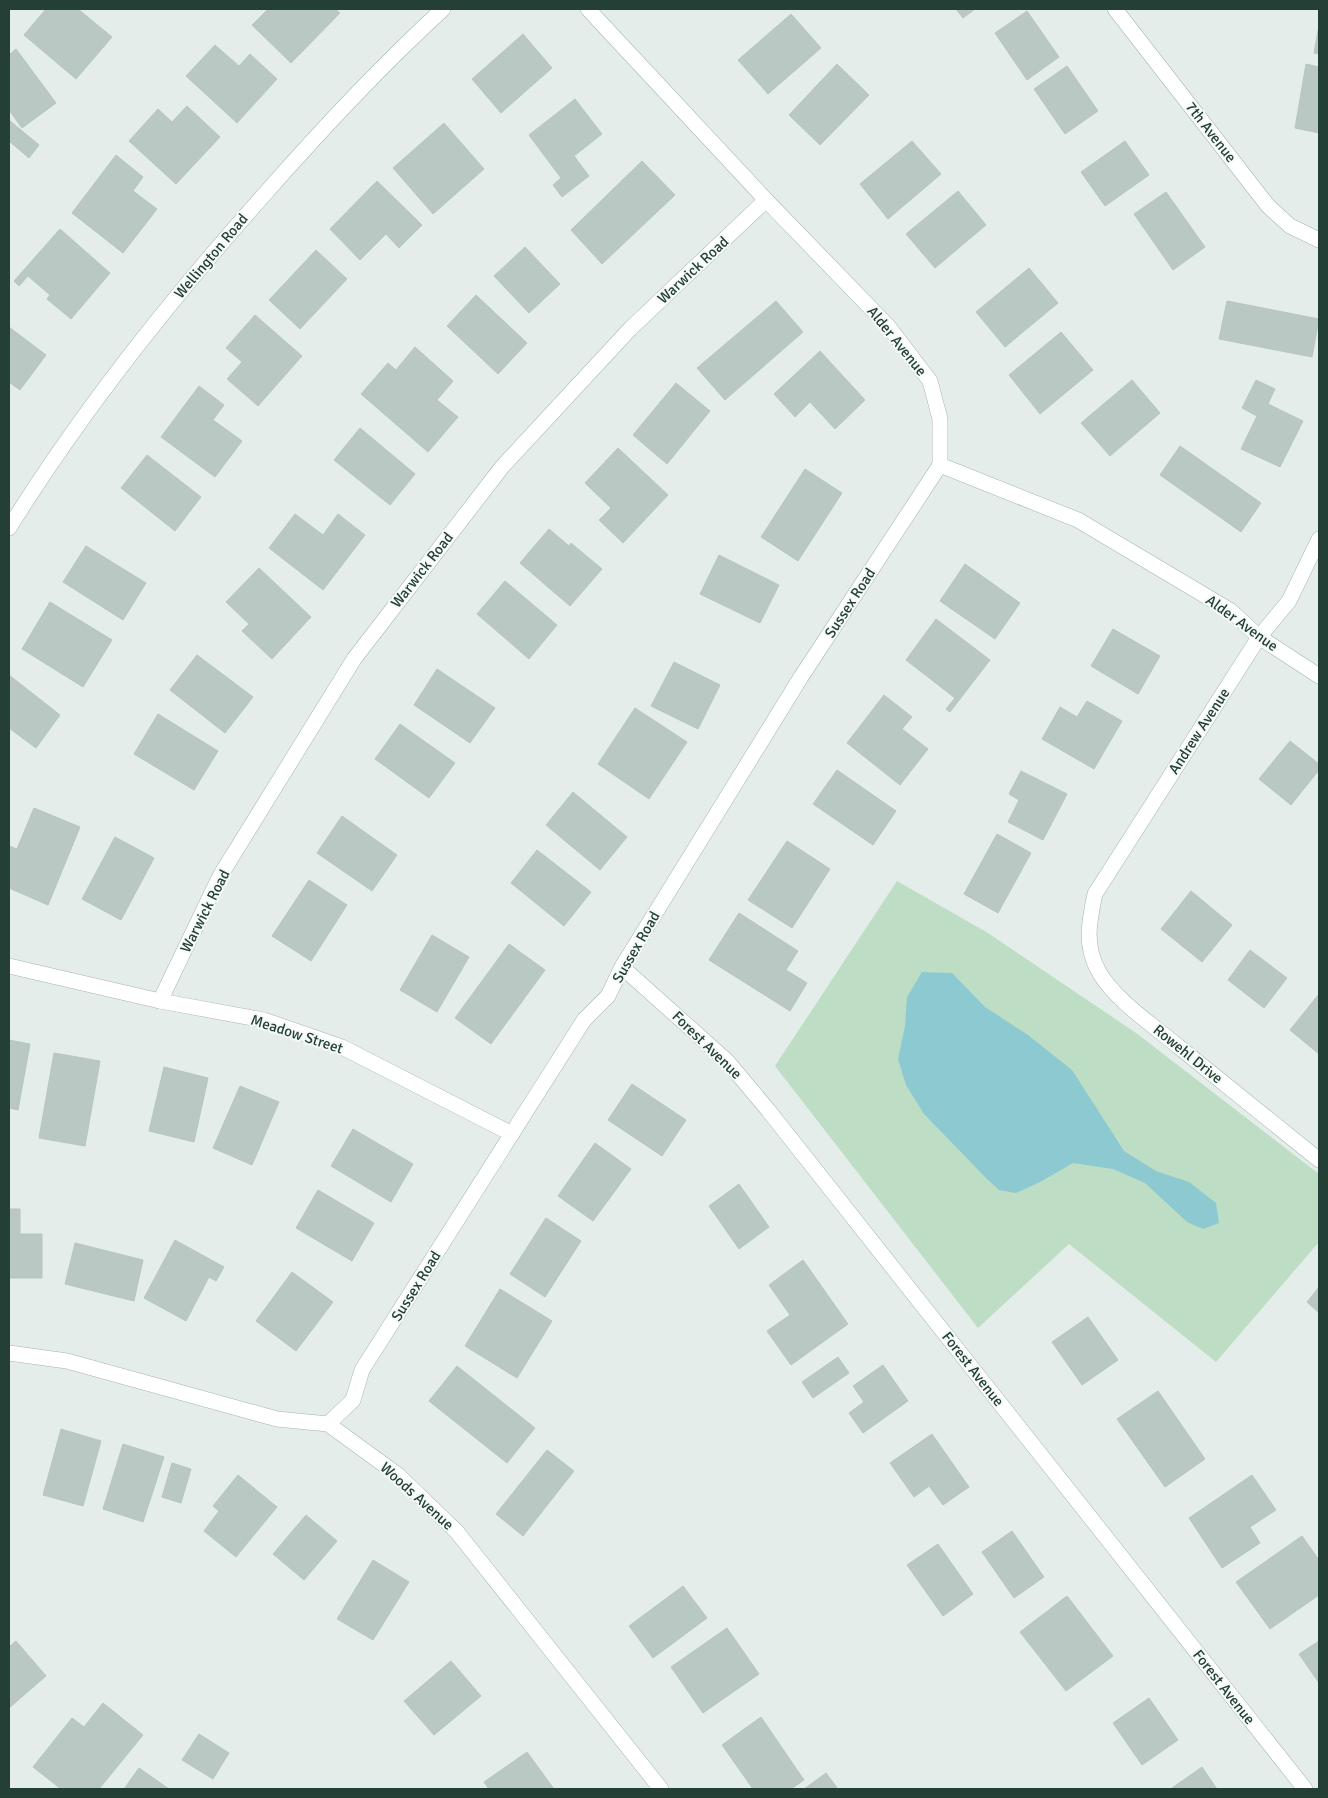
<svg xmlns="http://www.w3.org/2000/svg" width="1328" height="1798" font-family="Signika,sans-serif">
<rect width="100%" height="100%" fill="#e4ede9"/>
<!-- green -->
<path fill="#bddec5" d="M 897,881 L 988,933 L 1136,1033 L 1319,1174 L 1319,1242 L 1216,1362 L 1069,1244 L 978,1328 L 775,1066 Z"/>
<!-- water -->
<path fill="#8dc9d1" d="M 922,972 L 952,973 L 985,1007 L 1028,1035 L 1072,1070 L 1124,1151 L 1156,1171 L 1189,1182 L 1216,1203 L 1219,1223 L 1203,1229 L 1187,1222 L 1145,1183 L 1113,1169 L 1073,1163 L 1040,1182 L 1016,1193 L 999,1190 L 987,1179 L 924,1114 L 906,1085 L 898,1059 L 905,1026 L 907,997 Z"/>
<!-- building -->
<g fill="#b9c8c2" stroke="#b6c7bf">
<path d="M 46,9 L 78,9 L 112,37 L 76,79 L 24,35 Z"/>
<path d="M 268,9 L 335,9 L 340,13 L 291,63 L 252,25 Z"/>
<path d="M 956,9 L 975,9 L 963,18 Z"/>
<path d="M 1027,11 L 1059,57 L 1027,80 L 995,33 Z"/>
<path d="M 791,14 L 821,48 L 768,94 L 738,60 Z"/>
<path d="M 1319,25 L 1319,54 L 1314,53 Z"/>
<path d="M 523,34 L 552,68 L 501,113 L 472,79 Z"/>
<path d="M 215,45 L 239,66 L 250,54 L 277,79 L 237,123 L 186,76 Z"/>
<path d="M 16,49 L 56,103 L 22,128 L 9,110 L 9,55 Z"/>
<path d="M 837,64 L 869,95 L 820,145 L 789,115 Z"/>
<path d="M 1306,64 L 1319,67 L 1319,133 L 1295,128 Z"/>
<path d="M 1067,66 L 1098,111 L 1065,134 L 1034,89 Z"/>
<path d="M 575,99 L 602,134 L 574,156 L 589,176 L 562,197 L 553,185 L 561,178 L 529,135 Z"/>
<path d="M 187,106 L 220,137 L 176,184 L 129,141 L 158,109 L 172,122 Z"/>
<path d="M 9,120 L 39,145 L 29,158 L 9,141 Z"/>
<path d="M 444,123 L 484,169 L 433,214 L 393,168 Z"/>
<path d="M 912,141 L 941,174 L 888,219 L 860,184 Z"/>
<path d="M 1125,141 L 1149,175 L 1105,206 L 1081,172 Z"/>
<path d="M 116,155 L 143,177 L 133,191 L 157,209 L 123,253 L 72,213 Z"/>
<path d="M 642,161 L 675,195 L 602,264 L 571,230 Z"/>
<path d="M 377,181 L 422,225 L 399,248 L 386,234 L 360,260 L 330,229 Z"/>
<path d="M 958,191 L 986,225 L 935,268 L 906,234 Z"/>
<path d="M 1166,192 L 1205,247 L 1173,270 L 1134,214 Z"/>
<path d="M 60,229 L 110,273 L 71,319 L 47,299 L 50,295 L 28,276 L 19,286 L 14,281 Z"/>
<path d="M 525,247 L 560,284 L 529,313 L 494,276 Z"/>
<path d="M 316,250 L 347,279 L 300,329 L 269,300 Z"/>
<path d="M 1029,268 L 1058,303 L 1005,347 L 976,312 Z"/>
<path d="M 476,295 L 527,343 L 498,374 L 447,326 Z"/>
<path d="M 776,301 L 803,332 L 725,400 L 697,368 Z"/>
<path d="M 1227,301 L 1319,319 L 1312,357 L 1219,339 Z"/>
<path d="M 255,315 L 302,356 L 258,406 L 227,379 L 242,362 L 226,348 Z"/>
<path d="M 9,327 L 46,355 L 20,390 L 9,382 Z"/>
<path d="M 1061,332 L 1093,370 L 1040,414 L 1009,375 Z"/>
<path d="M 415,347 L 453,381 L 437,400 L 458,417 L 428,452 L 361,394 L 388,363 L 396,370 Z"/>
<path d="M 820,351 L 865,400 L 835,429 L 810,402 L 795,417 L 774,394 Z"/>
<path d="M 1132,380 L 1160,413 L 1110,456 L 1081,423 Z"/>
<path d="M 1256,380 L 1275,389 L 1268,404 L 1303,421 L 1280,467 L 1241,449 L 1257,416 L 1242,408 Z"/>
<path d="M 676,383 L 710,411 L 667,464 L 633,435 Z"/>
<path d="M 199,386 L 224,405 L 213,420 L 242,441 L 215,477 L 161,437 Z"/>
<path d="M 360,428 L 415,474 L 390,505 L 334,460 Z"/>
<path d="M 1180,446 L 1261,503 L 1241,532 L 1160,475 Z"/>
<path d="M 618,448 L 668,495 L 623,543 L 599,520 L 611,508 L 585,483 Z"/>
<path d="M 147,455 L 201,497 L 175,531 L 121,488 Z"/>
<path d="M 805,469 L 842,493 L 798,561 L 761,537 Z"/>
<path d="M 295,514 L 323,535 L 338,514 L 365,535 L 323,590 L 269,548 Z"/>
<path d="M 549,529 L 569,546 L 571,543 L 602,569 L 570,606 L 520,563 Z"/>
<path d="M 86,546 L 146,583 L 123,620 L 63,582 Z"/>
<path d="M 719,555 L 779,585 L 760,623 L 700,594 Z"/>
<path d="M 965,564 L 1020,603 L 995,639 L 940,601 Z"/>
<path d="M 259,568 L 311,617 L 272,659 L 242,631 L 249,624 L 226,602 Z"/>
<path d="M 505,581 L 557,625 L 529,659 L 477,614 Z"/>
<path d="M 50,602 L 112,640 L 83,687 L 22,649 Z"/>
<path d="M 936,619 L 990,660 L 950,712 L 946,709 L 955,698 L 906,660 Z"/>
<path d="M 1113,629 L 1160,656 L 1138,694 L 1091,666 Z"/>
<path d="M 197,655 L 253,697 L 225,733 L 170,690 Z"/>
<path d="M 674,662 L 720,685 L 698,729 L 651,706 Z"/>
<path d="M 437,669 L 495,708 L 470,743 L 414,705 Z"/>
<path d="M 9,675 L 60,715 L 36,748 L 9,728 Z"/>
<path d="M 884,695 L 912,717 L 902,729 L 928,749 L 900,785 L 847,743 Z"/>
<path d="M 1087,701 L 1122,721 L 1094,769 L 1042,739 L 1060,707 L 1077,717 Z"/>
<path d="M 635,708 L 687,742 L 649,799 L 598,764 Z"/>
<path d="M 158,714 L 218,751 L 194,790 L 134,754 Z"/>
<path d="M 400,724 L 455,763 L 429,798 L 375,759 Z"/>
<path d="M 1290,741 L 1319,764 L 1319,770 L 1291,805 L 1259,779 Z"/>
<path d="M 837,770 L 896,811 L 873,845 L 813,804 Z"/>
<path d="M 1021,771 L 1067,794 L 1043,840 L 1008,822 L 1019,800 L 1009,794 Z"/>
<path d="M 573,792 L 627,837 L 600,870 L 546,825 Z"/>
<path d="M 34,808 L 80,827 L 48,905 L 9,888 L 9,846 L 17,849 Z"/>
<path d="M 342,816 L 397,855 L 372,891 L 317,853 Z"/>
<path d="M 997,834 L 1031,853 L 998,913 L 964,894 Z"/>
<path d="M 115,837 L 154,858 L 121,920 L 82,899 Z"/>
<path d="M 787,841 L 830,869 L 792,928 L 748,900 Z"/>
<path d="M 537,850 L 591,892 L 564,926 L 511,883 Z"/>
<path d="M 309,880 L 347,905 L 311,961 L 272,936 Z"/>
<path d="M 1191,891 L 1232,925 L 1202,962 L 1161,929 Z"/>
<path d="M 739,913 L 798,951 L 786,970 L 807,983 L 790,1011 L 709,960 Z"/>
<path d="M 432,935 L 469,957 L 437,1012 L 400,990 Z"/>
<path d="M 509,944 L 545,970 L 491,1044 L 455,1018 Z"/>
<path d="M 1250,950 L 1287,978 L 1264,1008 L 1228,980 Z"/>
<path d="M 1319,994 L 1319,1054 L 1290,1030 Z"/>
<path d="M 9,1040 L 30,1044 L 18,1110 L 9,1108 Z"/>
<path d="M 54,1053 L 100,1061 L 85,1146 L 39,1138 Z"/>
<path d="M 164,1067 L 208,1078 L 194,1142 L 149,1131 Z"/>
<path d="M 632,1084 L 686,1120 L 662,1156 L 608,1120 Z"/>
<path d="M 240,1086 L 279,1102 L 252,1165 L 213,1148 Z"/>
<path d="M 353,1129 L 413,1164 L 391,1202 L 331,1166 Z"/>
<path d="M 595,1143 L 631,1169 L 593,1221 L 558,1196 Z"/>
<path d="M 739,1184 L 769,1227 L 739,1249 L 709,1206 Z"/>
<path d="M 318,1190 L 374,1223 L 352,1261 L 296,1228 Z"/>
<path d="M 9,1209 L 20,1209 L 20,1234 L 42,1234 L 42,1278 L 9,1278 Z"/>
<path d="M 546,1218 L 581,1241 L 545,1297 L 510,1274 Z"/>
<path d="M 175,1240 L 224,1267 L 216,1281 L 209,1277 L 186,1321 L 144,1298 Z"/>
<path d="M 75,1243 L 143,1260 L 134,1301 L 65,1284 Z"/>
<path d="M 803,1260 L 848,1324 L 791,1365 L 767,1331 L 790,1315 L 769,1285 Z"/>
<path d="M 292,1272 L 333,1302 L 296,1351 L 256,1321 Z"/>
<path d="M 1319,1287 L 1319,1313 L 1307,1302 Z"/>
<path d="M 500,1289 L 552,1321 L 517,1378 L 465,1346 Z"/>
<path d="M 1088,1317 L 1118,1360 L 1082,1385 L 1052,1342 Z"/>
<path d="M 838,1357 L 849,1373 L 813,1398 L 802,1382 Z"/>
<path d="M 883,1365 L 908,1401 L 863,1433 L 849,1413 L 864,1402 L 853,1386 Z"/>
<path d="M 457,1366 L 535,1428 L 507,1463 L 429,1401 Z"/>
<path d="M 1158,1391 L 1205,1459 L 1165,1487 L 1117,1419 Z"/>
<path d="M 61,1429 L 101,1441 L 83,1506 L 43,1495 Z"/>
<path d="M 932,1434 L 969,1487 L 943,1505 L 929,1486 L 914,1497 L 890,1463 Z"/>
<path d="M 123,1444 L 164,1457 L 143,1522 L 103,1509 Z"/>
<path d="M 547,1450 L 574,1471 L 523,1536 L 496,1514 Z"/>
<path d="M 172,1463 L 191,1469 L 181,1503 L 162,1497 Z"/>
<path d="M 238,1475 L 277,1507 L 236,1557 L 204,1531 L 219,1511 L 213,1506 Z"/>
<path d="M 1252,1475 L 1276,1510 L 1250,1527 L 1260,1543 L 1222,1568 L 1189,1518 Z"/>
<path d="M 306,1515 L 337,1541 L 304,1580 L 273,1554 Z"/>
<path d="M 1012,1531 L 1044,1577 L 1014,1598 L 982,1552 Z"/>
<path d="M 1302,1536 L 1319,1560 L 1319,1595 L 1270,1629 L 1236,1582 Z"/>
<path d="M 938,1544 L 973,1594 L 943,1616 L 907,1565 Z"/>
<path d="M 373,1560 L 409,1582 L 373,1640 L 337,1619 Z"/>
<path d="M 683,1586 L 707,1618 L 653,1658 L 629,1626 Z"/>
<path d="M 1067,1596 L 1113,1656 L 1066,1691 L 1020,1632 Z"/>
<path d="M 727,1628 L 759,1674 L 703,1713 L 671,1667 Z"/>
<path d="M 16,1641 L 46,1676 L 9,1708 L 9,1647 Z"/>
<path d="M 1319,1641 L 1319,1683 L 1299,1654 Z"/>
<path d="M 451,1661 L 481,1696 L 434,1735 L 404,1701 Z"/>
<path d="M 1149,1698 L 1178,1740 L 1142,1765 L 1113,1723 Z"/>
<path d="M 103,1703 L 143,1735 L 99,1789 L 61,1789 L 33,1767 L 72,1718 L 84,1727 Z"/>
<path d="M 761,1717 L 804,1780 L 791,1789 L 753,1789 L 722,1745 Z"/>
<path d="M 199,1734 L 229,1753 L 213,1779 L 182,1760 Z"/>
<path d="M 527,1752 L 554,1789 L 489,1789 L 484,1782 Z"/>
<path d="M 1202,1767 L 1217,1789 L 1173,1789 L 1172,1788 Z"/>
<path d="M 139,1768 L 169,1789 L 124,1789 Z"/>
<path d="M 826,1773 L 838,1789 L 804,1789 Z"/>
</g>
<g fill="none" stroke-linecap="round" stroke-linejoin="round">
<!-- street casing -->
<g stroke="#a6b5b0" stroke-width="16">
<g id="street">
<path d="M 588,9 L 766,200 L 888,326 L 930,381 L 940,419 L 940,465 L 1078,520 L 1231,611 L 1259,637 L 1319,676"/>
<path d="M 1115,9 L 1268,206 L 1290,226 L 1319,240"/>
<path d="M 9,528 C 83,409 170,300 263,196 C 320,131 380,67 443,9"/>
<path d="M 1319,539 L 1289,601 L 1259,637 L 1095,894 C 1089,922 1084,946 1099,972 C 1114,999 1155,1027 1179,1047 C 1226,1085 1273,1123 1319,1160"/>
<path d="M 9,966 L 160,1001 L 264,1020 L 342,1047 L 512,1134"/>
<path d="M 622,967 L 727,1061 L 768,1110 L 1305,1789"/>
<path d="M 160,1001 L 220,876 L 354,659 L 502,467 L 630,329 L 766,200"/>
<path d="M 9,1353 L 67,1361 L 277,1419 L 328,1424 L 398,1475 L 457,1532 L 661,1789"/>
<path d="M 328,1424 L 353,1400 L 362,1370 L 584,1020 L 608,996 L 622,967 L 801,677 L 940,465"/>
</g>
</g>
<!-- street -->
<use href="#street" stroke="#fff" stroke-width="15"/>
</g>
<g text-anchor="middle" stroke-width="4" stroke-linejoin="round" paint-order="stroke">
<!-- street labels -->
<g font-size="15" fill="#233f36" stroke="#f5faf7">
<text transform="translate(1211 132) rotate(52)" y="5">7th Avenue</text>
<text transform="translate(211 256) rotate(-50)" y="5">Wellington Road</text>
<text transform="translate(693 270) rotate(-43)" y="5">Warwick Road</text>
<text transform="translate(897 341) rotate(51)" y="5">Alder Avenue</text>
<text transform="translate(422 570) rotate(-52)" y="5">Warwick Road</text>
<text transform="translate(850 603) rotate(-57)" y="5">Sussex Road</text>
<text transform="translate(1242 623) rotate(36)" y="5">Alder Avenue</text>
<text transform="translate(1199 731) rotate(-57)" y="5">Andrew Avenue</text>
<text transform="translate(205 911) rotate(-63)" y="5">Warwick Road</text>
<text transform="translate(636 947) rotate(-60)" y="5">Sussex Road</text>
<text transform="translate(297 1034) rotate(18)" y="5">Meadow Street</text>
<text transform="translate(707 1045) rotate(44)" y="5">Forest Avenue</text>
<text transform="translate(1188 1054) rotate(39)" y="5">Rowehl Drive</text>
<text transform="translate(416 1286) rotate(-58)" y="5">Sussex Road</text>
<text transform="translate(973 1369) rotate(52)" y="5">Forest Avenue</text>
<text transform="translate(417 1496) rotate(42)" y="5">Woods Avenue</text>
<text transform="translate(1224 1687) rotate(52)" y="5">Forest Avenue</text>
</g>
</g>
<!-- border -->
<rect width="1328" height="1798" fill="none" stroke="#233f36" stroke-width="20"/>
</svg>
